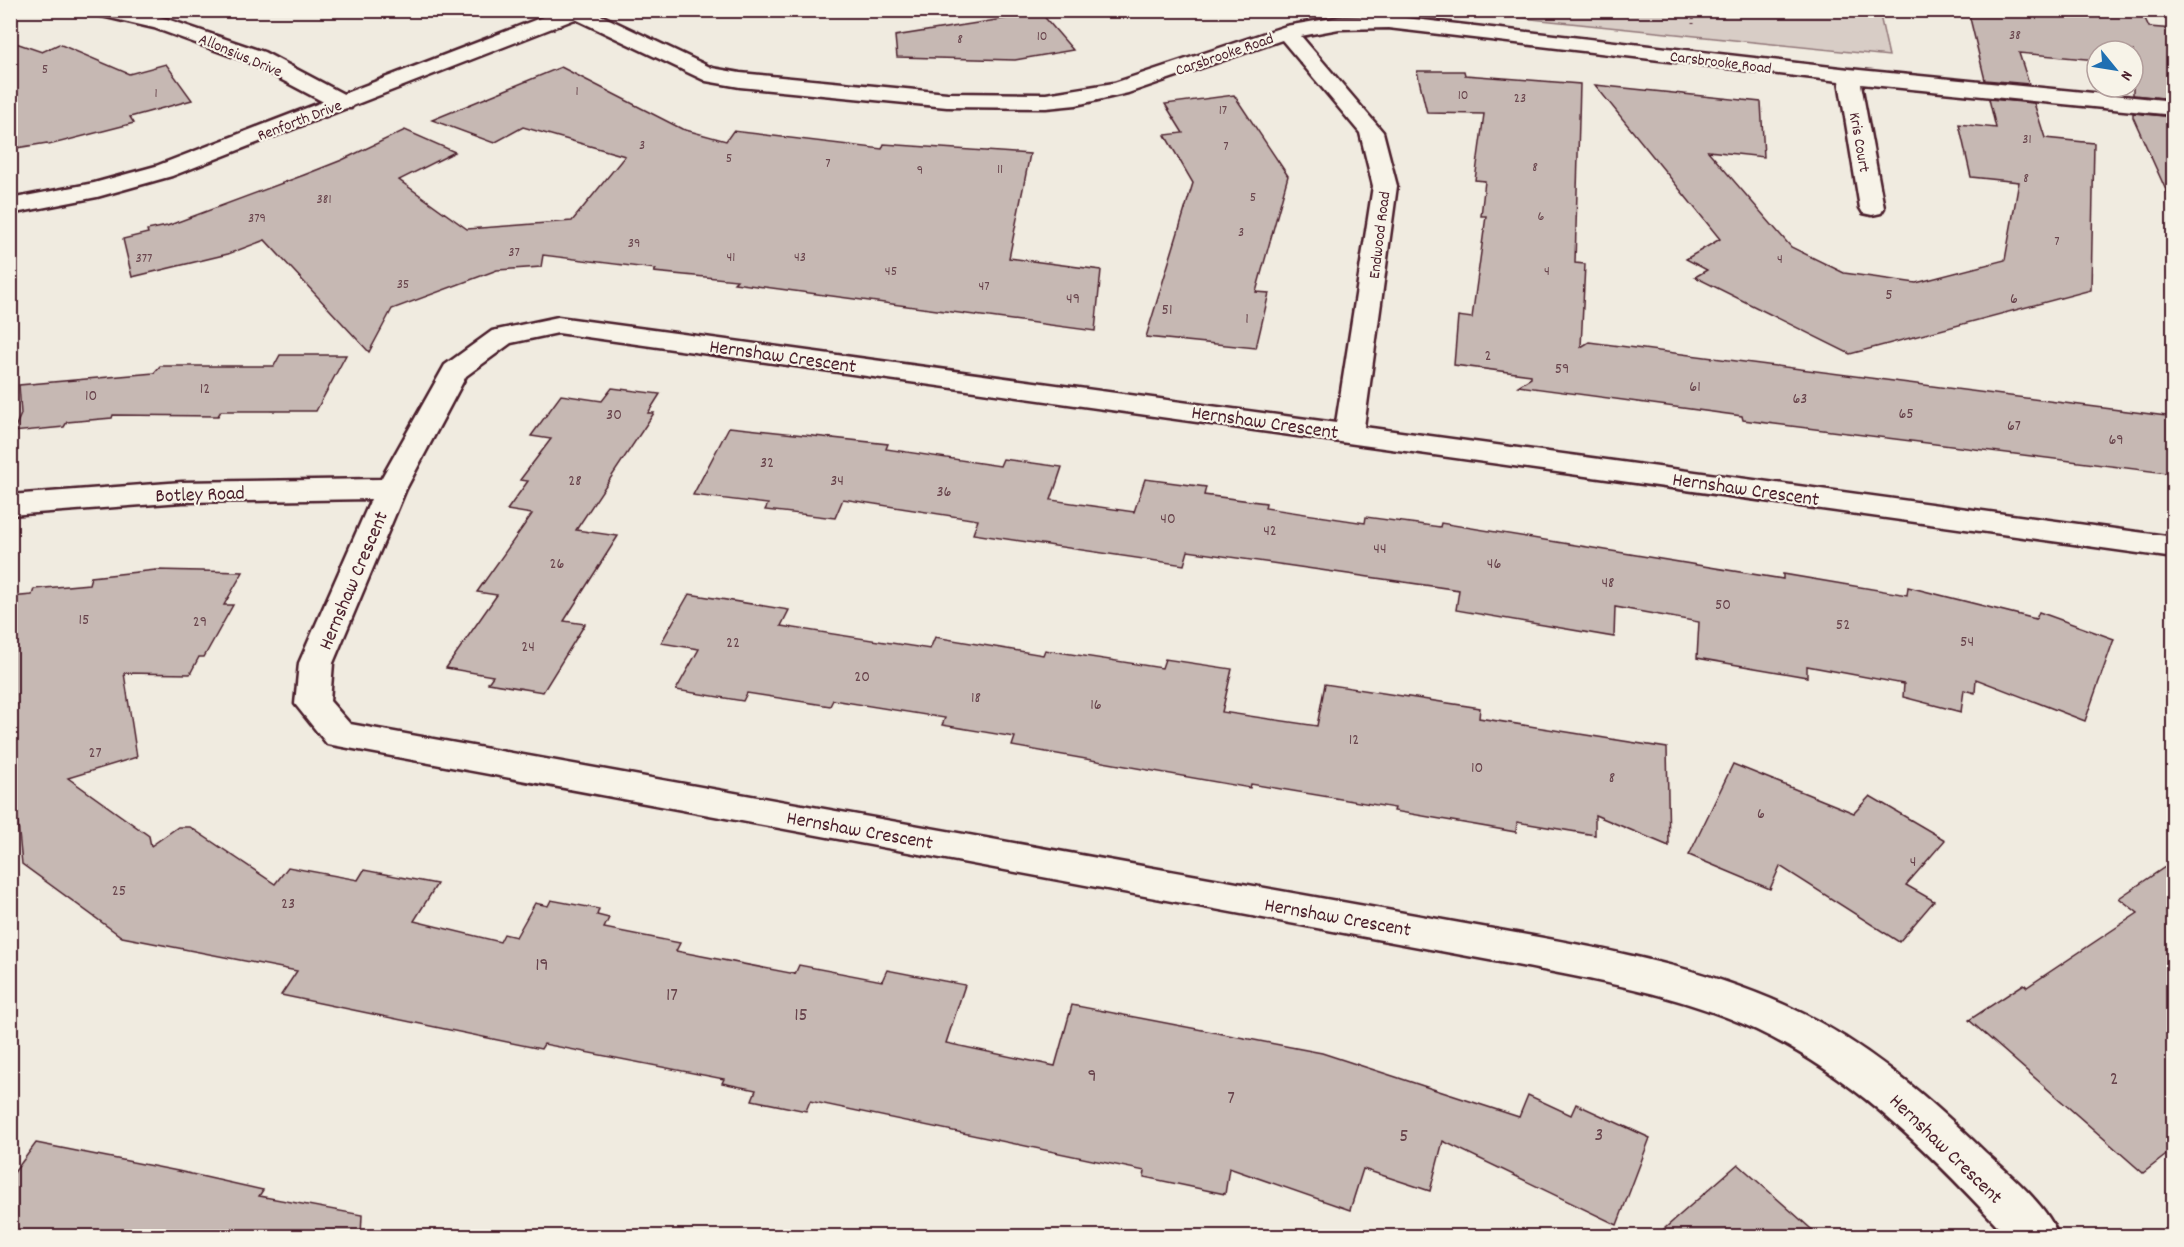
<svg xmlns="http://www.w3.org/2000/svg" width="2184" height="1247" font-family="Dekko,sans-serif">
<rect width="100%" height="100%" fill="#f0ebe0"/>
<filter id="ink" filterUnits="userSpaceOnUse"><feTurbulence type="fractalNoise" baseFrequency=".0167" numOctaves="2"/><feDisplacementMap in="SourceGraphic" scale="12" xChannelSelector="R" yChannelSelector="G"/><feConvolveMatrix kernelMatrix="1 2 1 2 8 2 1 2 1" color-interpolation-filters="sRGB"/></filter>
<g filter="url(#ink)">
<!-- green -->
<path fill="#d8cdc6" stroke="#917678" stroke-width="1.5" d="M 1455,11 L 1879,11 L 1889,56 Z"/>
<!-- building -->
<g fill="#c6b8b3" stroke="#4a1f2b" stroke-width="1.5">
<path d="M 1968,10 L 2141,10 L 2149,27 L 2174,29 L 2174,99 L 2133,95 L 2133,51 L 2097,51 L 2097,60 L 2019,53 L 2029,84 L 1985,80 Z"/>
<path d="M 1041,13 L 1073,50 L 1015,60 L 897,57 L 895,36 Z"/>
<path d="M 10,41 L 42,52 L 59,44 L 129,74 L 166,64 L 192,100 L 130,117 L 134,123 L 49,145 L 47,143 L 10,149 Z"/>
<path d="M 561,67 L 682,129 L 726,141 L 733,131 L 882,149 L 884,144 L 1030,154 L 1009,258 L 1101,270 L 1095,331 L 734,283 L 737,280 L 654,272 L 656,269 L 543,255 L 541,267 L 497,270 L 392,309 L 369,352 L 265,240 L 228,254 L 132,277 L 123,239 L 148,233 L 147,230 L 167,226 L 304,175 L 342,160 L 405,130 L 455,152 L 399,180 L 467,229 L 572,221 L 625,156 L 523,127 L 494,143 L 432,120 Z"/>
<path d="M 1417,71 L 1464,71 L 1465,75 L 1580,84 L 1575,263 L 1585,264 L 1581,347 L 1589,342 L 2174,417 L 2174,474 L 1743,420 L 1742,416 L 1518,386 L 1531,378 L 1531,375 L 1454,365 L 1458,316 L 1472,318 L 1486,216 L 1481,216 L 1485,181 L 1475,180 L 1484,114 L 1427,113 Z"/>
<path d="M 1595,85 L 1761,102 L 1764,157 L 1708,151 L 1791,247 L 1844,273 L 1916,283 L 2005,260 L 2019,182 L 1971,177 L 1959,124 L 1996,128 L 1989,99 L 2034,103 L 2045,138 L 2094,143 L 2091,290 L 1850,354 L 1695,277 L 1707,270 L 1686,259 L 1720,239 Z"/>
<path d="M 1234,95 L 1288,176 L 1256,292 L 1269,293 L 1256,348 L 1146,337 L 1193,183 L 1165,135 L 1183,133 L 1165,104 Z"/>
<path d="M 2133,113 L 2174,117 L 2174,208 L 2133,117 Z"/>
<path d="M 280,355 L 346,355 L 316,411 L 221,411 L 218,416 L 113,415 L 112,418 L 67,422 L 64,427 L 13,432 L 21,414 L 19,385 L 154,373 L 160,366 L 274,366 Z"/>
<path d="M 612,388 L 660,394 L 648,413 L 654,413 L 576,530 L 618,536 L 564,621 L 585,624 L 543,692 L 488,683 L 493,676 L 446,668 L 497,595 L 477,592 L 532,514 L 507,510 L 528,481 L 520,480 L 551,439 L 531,436 L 561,395 L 602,401 Z"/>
<path d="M 729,427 L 888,444 L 886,449 L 1000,466 L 1003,459 L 1062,467 L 1051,500 L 1134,512 L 1145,479 L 1206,487 L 1204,495 L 1266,503 L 1265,508 L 1365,523 L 1366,517 L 1440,527 L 1441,523 L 1783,579 L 1783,574 L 1907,595 L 1908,587 L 2036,619 L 2039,612 L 2114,639 L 2085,721 L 1976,679 L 1975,693 L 1964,690 L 1961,712 L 1903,697 L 1904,684 L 1807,666 L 1807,677 L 1697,658 L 1699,622 L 1615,607 L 1614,637 L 1456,610 L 1459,590 L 1188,551 L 1184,565 L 973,534 L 978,520 L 843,499 L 835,518 L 765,510 L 768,504 L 693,495 Z"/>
<path d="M 156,570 L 243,572 L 224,605 L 233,605 L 204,657 L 199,657 L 190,674 L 124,673 L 137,757 L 68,778 L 149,836 L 151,846 L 178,827 L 190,827 L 275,884 L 288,867 L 358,880 L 364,870 L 437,884 L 414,921 L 500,942 L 504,934 L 516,937 L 535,903 L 548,906 L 551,900 L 599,909 L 597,915 L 609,918 L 604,928 L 680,943 L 676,951 L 795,974 L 799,965 L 882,981 L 887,970 L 965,985 L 946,1043 L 1055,1066 L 1072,1005 L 1322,1053 L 1519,1117 L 1528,1095 L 1571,1115 L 1576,1104 L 1650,1138 L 1617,1225 L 1443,1141 L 1430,1191 L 1363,1169 L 1350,1210 L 1229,1168 L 1225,1194 L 1144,1177 L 1145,1171 L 810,1101 L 806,1111 L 752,1100 L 756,1090 L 722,1083 L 724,1079 L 544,1044 L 541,1049 L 281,995 L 297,971 L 122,937 L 22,864 L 10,743 L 10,597 L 32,595 L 34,589 L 89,584 L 91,577 Z"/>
<path d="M 689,594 L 789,610 L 781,626 L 930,649 L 935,637 L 1043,655 L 1045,650 L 1162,668 L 1165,659 L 1232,669 L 1222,712 L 1317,726 L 1325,684 L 1480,708 L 1479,718 L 1667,748 L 1669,846 L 1595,815 L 1595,835 L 1517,822 L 1516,832 L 1394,811 L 1395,808 L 1251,784 L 1250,788 L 1012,746 L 1015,737 L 942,725 L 945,718 L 833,700 L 830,706 L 747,693 L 743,701 L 676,690 L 699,649 L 661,643 Z"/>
<path d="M 1733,764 L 1854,813 L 1870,796 L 1945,840 L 1906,885 L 1934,901 L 1899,942 L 1780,866 L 1770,889 L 1689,855 Z"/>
<path d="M 2174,861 L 2174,1149 L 2143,1173 L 1969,1020 L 2024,984 L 2027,987 L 2138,913 L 2119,898 Z"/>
<path d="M 36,1143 L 178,1171 L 263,1190 L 259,1196 L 362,1215 L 361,1236 L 10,1236 L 10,1178 Z"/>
<path d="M 1738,1164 L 1819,1236 L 1656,1236 Z"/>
</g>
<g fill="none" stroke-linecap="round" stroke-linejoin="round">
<!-- minor casing -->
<g stroke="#4a1f2b" stroke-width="5">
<g id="minor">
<path d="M 90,10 L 131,10 L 167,19 L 264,52 L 351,98 L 354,103 L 351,108 L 335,108 L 248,62 L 154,28 L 93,14 Z"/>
<path d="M 567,10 L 590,10 L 712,68 L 740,73 L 947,93 L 1046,94 L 1114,83 L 1286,26 L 1339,17 L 1388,16 L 1849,69 L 2174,101 L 2174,115 L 1861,84 L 1884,208 L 1881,213 L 1872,215 L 1863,213 L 1860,208 L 1839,81 L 1388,28 L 1339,29 L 1301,36 L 1383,132 L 1397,186 L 1364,427 L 2174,537 L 2174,558 L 558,333 L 511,343 L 466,376 L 406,489 L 333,663 L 330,701 L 350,724 L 1527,935 C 1615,951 1703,968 1785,1005 C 1861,1039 1925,1094 1985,1152 C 2008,1173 2049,1207 2058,1236 L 2007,1236 C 1927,1149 1839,1060 1726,1017 C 1662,992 1594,980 1527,967 L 327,744 L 295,704 L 299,663 L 371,499 L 182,502 L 10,515 L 10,495 L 182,482 L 381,479 L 445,365 L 492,331 L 558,317 L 1336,423 L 1373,186 L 1360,133 L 1282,40 L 1128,93 L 1076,105 L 1046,108 L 947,107 L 740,87 L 706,81 L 569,16 Z"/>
</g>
</g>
<!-- tertiary casing -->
<g stroke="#4a1f2b" stroke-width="5">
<path id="tertiary" d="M 561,10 L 591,10 L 588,14 L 172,176 L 97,197 L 10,214 L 10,199 L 94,183 L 156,166 Z"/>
</g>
<!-- path -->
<path stroke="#4a1f2b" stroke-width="3" stroke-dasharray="1 3" stroke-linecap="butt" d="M 1693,24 L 1694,10"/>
<!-- minor -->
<use href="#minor" fill="#f7f3e8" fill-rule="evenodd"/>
<!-- tertiary -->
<use href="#tertiary" fill="#f7f3e8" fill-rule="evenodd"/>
</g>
</g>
<g text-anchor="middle" stroke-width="4.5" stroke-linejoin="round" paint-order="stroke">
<!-- far-number labels -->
<g font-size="14" fill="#69454d">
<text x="2015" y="39">38</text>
<text x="1042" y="40">10</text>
<text x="960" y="43">8</text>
<text x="45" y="73">5</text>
<text x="577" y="95">1</text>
<text x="156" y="97">1</text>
<text x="1463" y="99">10</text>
<text x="1520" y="102">23</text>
<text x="1223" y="114">17</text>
<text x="2027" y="143">31</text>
<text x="642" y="149">3</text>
<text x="1226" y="150">7</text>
<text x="729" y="162">5</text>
<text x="828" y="167">7</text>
<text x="1535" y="171">8</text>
<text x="1000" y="173">11</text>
<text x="920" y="174">9</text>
<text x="2026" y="182">8</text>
<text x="1253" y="201">5</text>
<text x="324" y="203">381</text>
<text x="1541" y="220">6</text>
<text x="257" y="222">379</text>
<text x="1241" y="236">3</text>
<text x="2057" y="245">7</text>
<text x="634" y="247">39</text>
<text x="514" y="256">37</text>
<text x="731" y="261">41</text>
<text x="800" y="261">43</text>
<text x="144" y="262">377</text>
<text x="1780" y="263">4</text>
<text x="891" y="275">45</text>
<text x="1547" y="275">4</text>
<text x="403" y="288">35</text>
<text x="984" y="290">47</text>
</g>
<!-- far-street labels -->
<g font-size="16" fill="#4a1f2b" stroke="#f7f3e8">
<text transform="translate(1224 53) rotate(-19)" y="6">Carsbrooke Road</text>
<text transform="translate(241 54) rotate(23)" y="6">Allonsius Drive</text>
<text transform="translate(1721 61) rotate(7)" y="6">Carsbrooke Road</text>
<text transform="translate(299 119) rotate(-21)" y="6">Renforth Drive</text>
<text transform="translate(1861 142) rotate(80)" y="6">Kris Court</text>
<text transform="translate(1378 235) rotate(-83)" y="6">Endwood Road</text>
</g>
<!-- number labels -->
<g font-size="16" fill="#69454d">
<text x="1889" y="299">5</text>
<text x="1073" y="303">49</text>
<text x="2014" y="303">6</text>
<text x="1167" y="314">51</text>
<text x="1247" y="323">1</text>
<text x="1488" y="360">2</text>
<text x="1562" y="373">59</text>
<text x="1695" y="391">61</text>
<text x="205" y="393">12</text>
<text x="91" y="400">10</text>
<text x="1800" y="403">63</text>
<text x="1906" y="418">65</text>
<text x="614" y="419">30</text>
<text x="2014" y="430">67</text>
<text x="2116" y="444">69</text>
<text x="767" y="467">32</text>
<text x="575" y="485">28</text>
<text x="837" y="485">34</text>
<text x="944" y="496">36</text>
<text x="1168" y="523">40</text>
<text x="1270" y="535">42</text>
<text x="1380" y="553">44</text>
<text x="557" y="568">26</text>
<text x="1494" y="568">46</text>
<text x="1608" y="587">48</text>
<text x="1723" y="609">50</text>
<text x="84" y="624">15</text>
<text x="200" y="626">29</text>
<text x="1843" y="629">52</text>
<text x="1967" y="646">54</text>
<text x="733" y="647">22</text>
<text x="528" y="651">24</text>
<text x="862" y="681">20</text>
<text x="976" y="702">18</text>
<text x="1096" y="709">16</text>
<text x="1354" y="744">12</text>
<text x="95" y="757">27</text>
<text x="1477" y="772">10</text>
<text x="1612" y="782">8</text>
<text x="1761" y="818">6</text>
<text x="1913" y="866">4</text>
<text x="119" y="895">25</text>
<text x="288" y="908">23</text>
</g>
<!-- street labels -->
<g font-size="20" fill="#4a1f2b" stroke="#f7f3e8">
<text transform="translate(783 355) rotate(8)" y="7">Hernshaw Crescent</text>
<text transform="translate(1265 421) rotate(8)" y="7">Hernshaw Crescent</text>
<text transform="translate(1746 488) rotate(8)" y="7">Hernshaw Crescent</text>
<text transform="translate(200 493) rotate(-2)" y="7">Botley Road</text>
<text transform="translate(352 580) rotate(-67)" y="7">Hernshaw Crescent</text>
<text transform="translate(860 829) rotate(10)" y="7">Hernshaw Crescent</text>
<text transform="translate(1338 916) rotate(10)" y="7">Hernshaw Crescent</text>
<text transform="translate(1947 1148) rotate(44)" y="7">Hernshaw Crescent</text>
</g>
<!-- near-number labels -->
<g font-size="20" fill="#69454d">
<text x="542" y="970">19</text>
<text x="672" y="1000">17</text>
<text x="801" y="1020">15</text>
<text x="1092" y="1081">9</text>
<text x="2114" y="1084">2</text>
<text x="1231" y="1103">7</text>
<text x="1599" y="1140">3</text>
<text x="1404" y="1141">5</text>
</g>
</g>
<!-- margin -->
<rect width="2184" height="1247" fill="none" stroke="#f7f3e8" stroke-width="36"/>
<rect x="18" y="18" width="2148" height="1211" fill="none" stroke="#4a1f2b" stroke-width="2" filter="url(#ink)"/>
<!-- north arrow -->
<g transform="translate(2115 69) rotate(120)"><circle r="28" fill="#f7f3e8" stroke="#b29e9c" stroke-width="1.5"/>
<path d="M0-4.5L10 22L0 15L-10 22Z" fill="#1f6fb2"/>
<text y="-9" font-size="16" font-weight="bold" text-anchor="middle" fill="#4a1f2b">N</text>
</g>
</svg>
